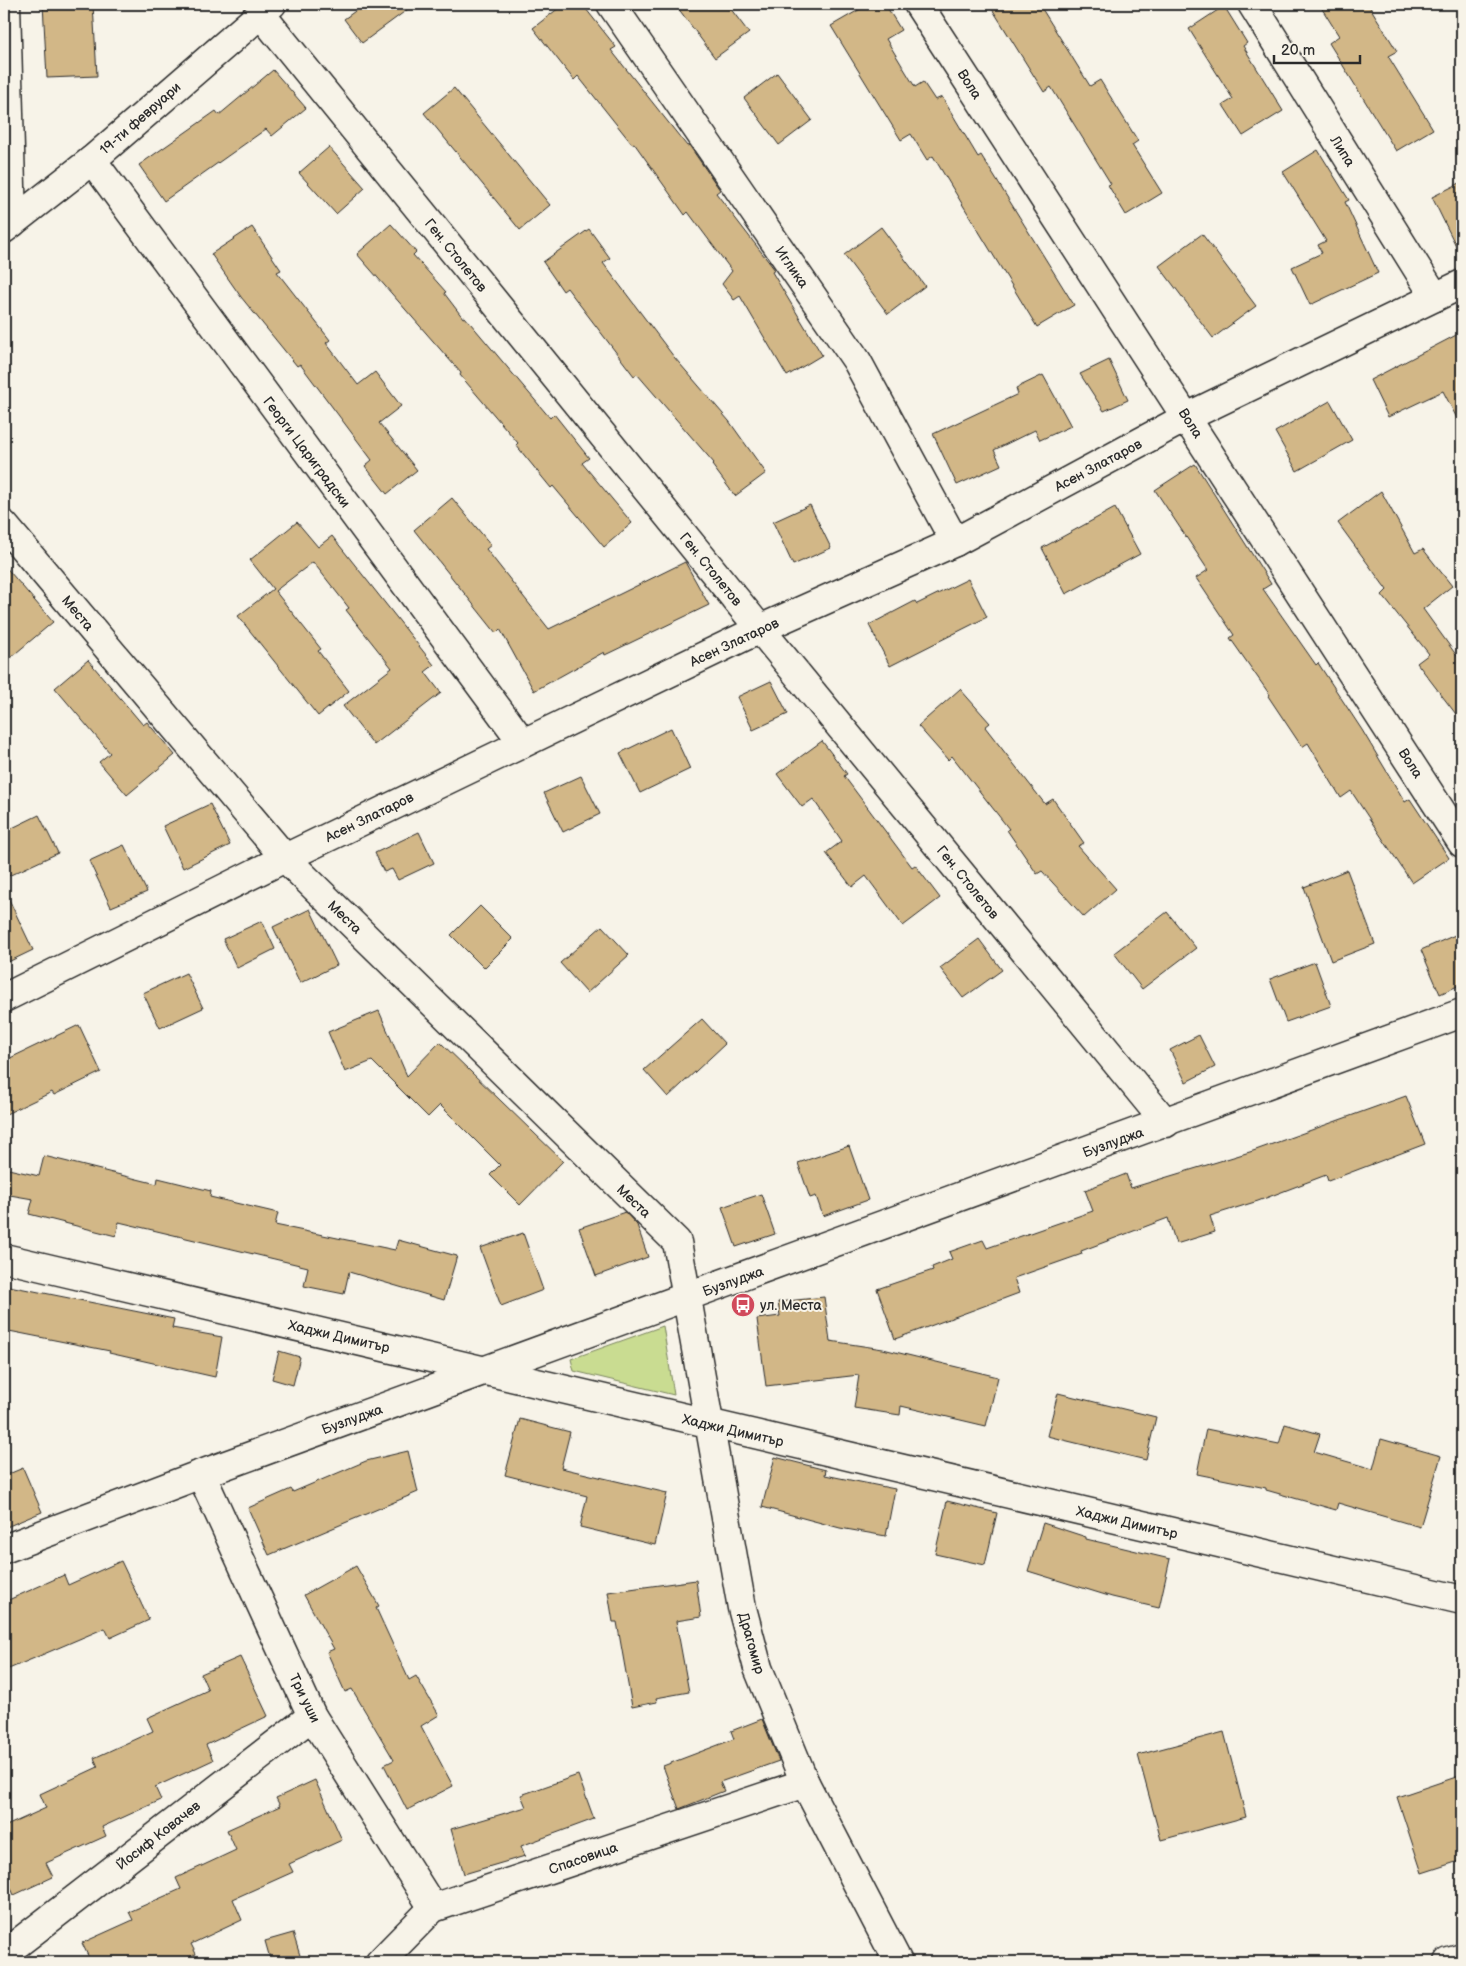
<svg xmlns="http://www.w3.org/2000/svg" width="1466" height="1966" font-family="'Balsamiq Sans',sans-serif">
<rect width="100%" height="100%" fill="#f7f3e8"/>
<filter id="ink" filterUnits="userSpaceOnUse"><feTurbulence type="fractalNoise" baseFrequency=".02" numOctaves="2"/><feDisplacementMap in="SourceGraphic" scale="10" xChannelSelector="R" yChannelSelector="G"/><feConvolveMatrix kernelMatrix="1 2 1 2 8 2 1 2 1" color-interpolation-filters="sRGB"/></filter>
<g filter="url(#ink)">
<!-- green -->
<path fill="#c9dc91" stroke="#7a845e" d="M 663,1326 L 674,1395 L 574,1371 L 571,1359 Z"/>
<!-- building -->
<g fill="#d2b787" stroke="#2b2b2b">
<path d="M 43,4 L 93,4 L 97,76 L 47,78 Z"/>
<path d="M 365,4 L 415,4 L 362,43 L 344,19 Z"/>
<path d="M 564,4 L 582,4 L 616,47 L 611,50 L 687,146 L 689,145 L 720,190 L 716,193 L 775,270 L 772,272 L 822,355 L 787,376 L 740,296 L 734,300 L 722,284 L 732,271 L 688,212 L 685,215 L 634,143 L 632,144 L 578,76 L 574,80 L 533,28 Z"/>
<path d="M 675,4 L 727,4 L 749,33 L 715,58 Z"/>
<path d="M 869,4 L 885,4 L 901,30 L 886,39 L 915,87 L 923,82 L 935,100 L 942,97 L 978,157 L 981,155 L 1074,305 L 1037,327 L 933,156 L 927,160 L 911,134 L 901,140 L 831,26 Z"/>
<path d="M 989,4 L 1039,4 L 1090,86 L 1100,80 L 1138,141 L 1132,145 L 1162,193 L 1126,215 L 1108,185 L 1111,184 L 1051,87 L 1044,92 Z"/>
<path d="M 1319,4 L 1368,4 L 1397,51 L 1388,56 L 1433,129 L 1396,151 L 1329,43 L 1339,36 Z"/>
<path d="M 1224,6 L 1247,43 L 1243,46 L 1283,111 L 1243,136 L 1223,105 L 1233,99 L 1189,29 Z"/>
<path d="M 273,70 L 306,108 L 272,136 L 266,129 L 164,201 L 139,165 L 216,111 L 219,115 Z"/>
<path d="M 777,73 L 812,120 L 779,145 L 744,98 Z"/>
<path d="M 454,88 L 550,205 L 520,230 L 424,113 Z"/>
<path d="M 329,147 L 365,188 L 336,214 L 299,173 Z"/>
<path d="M 1318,150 L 1349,200 L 1345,202 L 1378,273 L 1310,305 L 1292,267 L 1322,253 L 1318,245 L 1326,241 L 1283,172 Z"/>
<path d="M 1462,182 L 1462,258 L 1432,197 Z"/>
<path d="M 391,224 L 416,252 L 413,255 L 446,292 L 444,293 L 463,318 L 465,317 L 550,418 L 554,414 L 589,458 L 582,463 L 632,523 L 604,547 L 553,486 L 551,488 L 516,445 L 518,443 L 460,375 L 461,373 L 357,254 Z"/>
<path d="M 252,227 L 281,270 L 277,272 L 330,340 L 326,343 L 358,385 L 375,372 L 401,406 L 379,423 L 417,470 L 387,494 L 365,466 L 372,460 L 300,364 L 297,366 L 241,297 L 211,254 Z"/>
<path d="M 881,227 L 925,286 L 888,314 L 844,255 Z"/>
<path d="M 589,229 L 610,258 L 603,263 L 674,357 L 729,421 L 766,473 L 735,496 L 712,465 L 714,463 L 637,374 L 634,376 L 567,288 L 563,291 L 543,262 Z"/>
<path d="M 1202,234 L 1256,306 L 1213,338 L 1159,266 Z"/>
<path d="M 1462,332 L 1462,428 L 1443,391 L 1388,417 L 1370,380 Z"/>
<path d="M 1109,360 L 1128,400 L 1104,411 L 1080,374 Z"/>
<path d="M 1043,375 L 1071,426 L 1040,440 L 1035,430 L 994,450 L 1001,465 L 957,485 L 933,434 L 1018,394 L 1016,388 Z"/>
<path d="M 1330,401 L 1352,440 L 1297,471 L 1275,432 Z"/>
<path d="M 1195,464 L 1271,584 L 1263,589 L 1316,665 L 1318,663 L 1362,730 L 1405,802 L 1410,799 L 1449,858 L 1412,883 L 1351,791 L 1341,798 L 1308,743 L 1302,747 L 1268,696 L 1270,695 L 1230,638 L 1234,635 L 1196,578 L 1208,570 L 1155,490 Z"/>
<path d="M 1381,491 L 1415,553 L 1423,549 L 1452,586 L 1423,609 L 1462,663 L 1462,722 L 1417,663 L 1429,654 L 1382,595 L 1387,590 L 1338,523 Z"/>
<path d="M 452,498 L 491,545 L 486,549 L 549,629 L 685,562 L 709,605 L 605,655 L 604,652 L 534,691 L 500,629 L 496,633 L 414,530 Z"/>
<path d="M 810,505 L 831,548 L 793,565 L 773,522 Z"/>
<path d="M 1115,508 L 1140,554 L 1066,594 L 1042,548 Z"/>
<path d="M 297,522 L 318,547 L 332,536 L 434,665 L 425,672 L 441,693 L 374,745 L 343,706 L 392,668 L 346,610 L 349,608 L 313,562 L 275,591 L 321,649 L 318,651 L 349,691 L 318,716 L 238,616 L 273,589 L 250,560 Z"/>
<path d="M 4,565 L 53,622 L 4,663 Z"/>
<path d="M 968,579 L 987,617 L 890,666 L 869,625 L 915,601 L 917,604 Z"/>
<path d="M 88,660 L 143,725 L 147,722 L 175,755 L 127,795 L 99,762 L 110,753 L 55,688 Z"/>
<path d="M 771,681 L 788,714 L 753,730 L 737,697 Z"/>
<path d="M 960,689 L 990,723 L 985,727 L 1045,804 L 1053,799 L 1084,843 L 1078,846 L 1116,889 L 1084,917 L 1042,871 L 1037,874 L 1007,830 L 1009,829 L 952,756 L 948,760 L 918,726 Z"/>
<path d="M 671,728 L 690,769 L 640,793 L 620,753 Z"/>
<path d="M 822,741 L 847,774 L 844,776 L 912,867 L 915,865 L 940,898 L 903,926 L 866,876 L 852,887 L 826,853 L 842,841 L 813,799 L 802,807 L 777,774 Z"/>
<path d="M 581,776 L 600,814 L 563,832 L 544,793 Z"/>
<path d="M 210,804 L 230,845 L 183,868 L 163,826 Z"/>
<path d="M 39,815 L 58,853 L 4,878 L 4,832 Z"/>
<path d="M 419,832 L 434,863 L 398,880 L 392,869 L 384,872 L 375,853 Z"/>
<path d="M 124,845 L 147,892 L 111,907 L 89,861 Z"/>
<path d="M 1347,870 L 1375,944 L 1331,961 L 1304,887 Z"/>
<path d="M 4,889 L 33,950 L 4,964 Z"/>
<path d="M 480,906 L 513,939 L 484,968 L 451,935 Z"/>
<path d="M 310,909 L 337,965 L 300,983 L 273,927 Z"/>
<path d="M 1167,912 L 1196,948 L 1142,989 L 1114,953 Z"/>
<path d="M 262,921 L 275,949 L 237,968 L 223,939 Z"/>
<path d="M 602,926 L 629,955 L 587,993 L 560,963 Z"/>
<path d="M 1462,932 L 1462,984 L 1440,994 L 1421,950 Z"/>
<path d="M 979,939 L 1002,970 L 963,998 L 940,968 Z"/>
<path d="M 1315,962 L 1331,1006 L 1286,1022 L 1270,979 Z"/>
<path d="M 186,973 L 203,1008 L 160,1028 L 143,993 Z"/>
<path d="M 379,1011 L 407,1076 L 440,1042 L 563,1161 L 520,1205 L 490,1175 L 500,1165 L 440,1105 L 428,1117 L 372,1061 L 345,1072 L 328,1032 Z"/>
<path d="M 702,1019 L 725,1044 L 668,1097 L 644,1070 Z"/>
<path d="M 79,1025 L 101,1072 L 54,1095 L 52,1092 L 4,1115 L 4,1061 Z"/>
<path d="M 1199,1035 L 1215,1067 L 1186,1082 L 1170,1050 Z"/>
<path d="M 1406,1096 L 1425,1144 L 1328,1181 L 1326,1175 L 1258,1201 L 1210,1216 L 1215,1232 L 1176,1244 L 1168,1218 L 1081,1251 L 1082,1254 L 1014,1278 L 1019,1293 L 895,1339 L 877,1289 L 933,1270 L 932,1267 L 952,1259 L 949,1252 L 983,1240 L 987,1248 L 1093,1211 L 1085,1190 L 1126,1174 L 1131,1188 L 1253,1151 Z"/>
<path d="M 849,1146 L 868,1200 L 823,1216 L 816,1196 L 810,1198 L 798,1163 Z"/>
<path d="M 44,1156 L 157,1184 L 158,1178 L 211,1191 L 210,1197 L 278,1213 L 275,1225 L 395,1250 L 398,1240 L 457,1256 L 444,1300 L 349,1272 L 344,1294 L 304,1286 L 308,1267 L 119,1222 L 116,1236 L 29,1214 L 33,1199 L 4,1194 L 4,1168 L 39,1176 Z"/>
<path d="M 761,1194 L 775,1234 L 736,1247 L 722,1207 Z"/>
<path d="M 625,1212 L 637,1225 L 648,1257 L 596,1276 L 579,1228 Z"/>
<path d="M 523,1233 L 543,1290 L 501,1306 L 480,1248 Z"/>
<path d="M 4,1285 L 174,1319 L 172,1328 L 222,1337 L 215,1377 L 109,1353 L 110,1351 L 4,1330 Z"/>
<path d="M 824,1297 L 830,1341 L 883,1349 L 998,1377 L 986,1426 L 901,1406 L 900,1415 L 854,1408 L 859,1375 L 766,1386 L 757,1319 L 780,1316 L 778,1302 Z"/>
<path d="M 279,1351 L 300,1357 L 293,1385 L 272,1379 Z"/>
<path d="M 1058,1393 L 1156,1417 L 1146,1460 L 1047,1436 Z"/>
<path d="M 520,1419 L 570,1432 L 561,1468 L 667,1493 L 655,1545 L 580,1527 L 587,1496 L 505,1475 Z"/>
<path d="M 1285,1424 L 1320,1434 L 1314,1452 L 1373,1469 L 1381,1439 L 1441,1456 L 1420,1527 L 1338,1503 L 1336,1510 L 1266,1490 L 1266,1488 L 1197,1474 L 1206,1429 L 1279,1444 Z"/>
<path d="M 408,1451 L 418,1492 L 269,1555 L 248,1508 L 291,1489 L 293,1492 L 366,1461 Z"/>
<path d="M 775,1457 L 826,1470 L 825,1475 L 895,1489 L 886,1536 L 840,1528 L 762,1507 Z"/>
<path d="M 23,1468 L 42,1512 L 4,1528 L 4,1476 Z"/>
<path d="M 947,1501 L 997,1513 L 985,1565 L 935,1554 Z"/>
<path d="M 1043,1523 L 1086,1537 L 1086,1539 L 1170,1559 L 1159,1608 L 1112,1597 L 1028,1571 Z"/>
<path d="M 121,1561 L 149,1620 L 110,1638 L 105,1628 L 4,1671 L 4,1602 L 64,1575 L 68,1585 Z"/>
<path d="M 356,1566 L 379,1606 L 376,1608 L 409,1680 L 416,1676 L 439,1715 L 421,1726 L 453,1786 L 407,1810 L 384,1765 L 394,1760 L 352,1689 L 345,1692 L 327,1652 L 334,1649 L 304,1595 Z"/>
<path d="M 696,1580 L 701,1617 L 676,1621 L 689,1692 L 656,1698 L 657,1702 L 632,1707 L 617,1622 L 613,1622 L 608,1592 Z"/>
<path d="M 240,1657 L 268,1716 L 206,1745 L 213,1760 L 155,1787 L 161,1800 L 102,1827 L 106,1836 L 46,1863 L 53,1877 L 14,1895 L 4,1873 L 4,1827 L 46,1808 L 40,1794 L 98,1767 L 94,1758 L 153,1731 L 147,1718 L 208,1690 L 201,1674 Z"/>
<path d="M 762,1719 L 779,1761 L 720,1782 L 724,1791 L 679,1809 L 663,1766 L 734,1739 L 731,1731 Z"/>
<path d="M 1224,1732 L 1246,1817 L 1161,1840 L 1138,1755 Z"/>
<path d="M 578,1775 L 594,1819 L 521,1846 L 525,1856 L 464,1874 L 451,1829 L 526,1807 L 521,1795 Z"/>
<path d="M 1462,1775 L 1462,1860 L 1422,1873 L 1397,1797 Z"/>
<path d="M 315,1780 L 342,1840 L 289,1864 L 293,1872 L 233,1899 L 242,1920 L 191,1944 L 196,1954 L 178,1962 L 91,1962 L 82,1943 L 133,1920 L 129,1912 L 181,1889 L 176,1878 L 236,1850 L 227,1830 L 280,1806 L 276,1798 Z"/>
<path d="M 293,1933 L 302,1962 L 271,1962 L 265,1941 Z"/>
</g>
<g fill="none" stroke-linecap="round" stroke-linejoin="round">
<!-- minor casing -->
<g stroke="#2b2b2b" stroke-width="31">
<g id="minor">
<path d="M 6,4 L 12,223"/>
<path d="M 611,4 L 857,361 L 955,542"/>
<path d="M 918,4 L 1462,843"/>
<path d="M 1252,4 L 1435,297"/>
<path d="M 260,13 L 760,629 L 1166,1123"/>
<path d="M 92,160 L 523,743"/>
<path d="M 4,229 L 92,160 L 272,4"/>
<path d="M 4,525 L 285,858 L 677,1242 L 742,1608 L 758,1668 L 805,1783 L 898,1962"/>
<path d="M 4,998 L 285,858 L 760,629 L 955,542 L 1187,417 L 1462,284"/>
<path d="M 4,1258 L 1462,1600"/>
<path d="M 201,1474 L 312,1716 L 433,1908"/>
<path d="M 4,1549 L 204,1473 L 1462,1013"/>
<path d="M 4,1954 L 312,1716"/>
<path d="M 380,1962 L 433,1908 L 805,1783"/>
</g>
</g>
<!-- tertiary casing -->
<g stroke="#2b2b2b" stroke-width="31">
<path id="tertiary" d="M 1449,1962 L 1462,1958"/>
</g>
<!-- minor -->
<use href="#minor" stroke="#f7f3e8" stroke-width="28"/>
<!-- tertiary -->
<use href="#tertiary" stroke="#f7f3e8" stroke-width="28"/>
</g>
</g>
<!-- icons -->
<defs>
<g id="bus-disc" transform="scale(1.25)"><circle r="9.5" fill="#d1495b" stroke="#f7f3e8"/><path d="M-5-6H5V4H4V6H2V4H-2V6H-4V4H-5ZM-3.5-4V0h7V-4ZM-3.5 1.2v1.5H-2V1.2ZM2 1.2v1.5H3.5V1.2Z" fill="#fff"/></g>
</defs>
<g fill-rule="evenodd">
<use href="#bus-disc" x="743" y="1305"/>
</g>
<g text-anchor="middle" stroke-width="4" stroke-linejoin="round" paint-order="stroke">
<!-- street labels -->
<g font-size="14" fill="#2b2b2b" stroke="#f7f3e8">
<text transform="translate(970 84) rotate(57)" y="5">Вола</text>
<text transform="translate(140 118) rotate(-41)" y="5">19-ти февруари</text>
<text transform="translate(1343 151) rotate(58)" y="5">Липа</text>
<text transform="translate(456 255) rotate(51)" y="5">Ген. Столетов</text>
<text transform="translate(792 267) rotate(55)" y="5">Иглика</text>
<text transform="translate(1191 423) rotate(57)" y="5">Вола</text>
<text transform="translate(307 452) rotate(53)" y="5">Георги Цариградски</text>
<text transform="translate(1098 465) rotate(-28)" y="5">Асен Златаров</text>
<text transform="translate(711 569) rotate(51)" y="5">Ген. Столетов</text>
<text transform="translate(78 613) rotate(50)" y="5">Места</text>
<text transform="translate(734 642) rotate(-25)" y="5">Асен Златаров</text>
<text transform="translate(1411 763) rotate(57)" y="5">Вола</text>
<text transform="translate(369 817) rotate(-26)" y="5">Асен Златаров</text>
<text transform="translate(968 882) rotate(51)" y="5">Ген. Столетов</text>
<text transform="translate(345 917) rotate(44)" y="5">Места</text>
<text transform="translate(1113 1142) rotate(-20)" y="5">Бузлуджа</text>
<text transform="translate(634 1201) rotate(44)" y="5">Места</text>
<text transform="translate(733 1281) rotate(-20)" y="5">Бузлуджа</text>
<text transform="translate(339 1336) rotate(13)" y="5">Хаджи Димитър</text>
<text transform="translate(352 1419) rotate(-20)" y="5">Бузлуджа</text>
<text transform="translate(733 1430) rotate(13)" y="5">Хаджи Димитър</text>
<text transform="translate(1127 1522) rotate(13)" y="5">Хаджи Димитър</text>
<text transform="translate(752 1643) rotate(74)" y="5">Драгомир</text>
<text transform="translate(305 1698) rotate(64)" y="5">Три уши</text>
<text transform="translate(158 1835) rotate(-38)" y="5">Йосиф Ковачев</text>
<text transform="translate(583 1858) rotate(-19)" y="5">Спасовица</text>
</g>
<!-- poi labels -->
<g font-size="14" fill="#2b2b2b" stroke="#f7f3e8" text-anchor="start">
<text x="760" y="1310">ул. Места</text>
</g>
</g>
<!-- margin -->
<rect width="1466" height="1966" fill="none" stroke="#f7f3e8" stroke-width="20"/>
<rect x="10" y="10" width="1446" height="1946" fill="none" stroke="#2b2b2b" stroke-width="2" filter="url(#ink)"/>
<!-- scale -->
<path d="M1274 55v8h86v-8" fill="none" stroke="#2b2b2b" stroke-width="2.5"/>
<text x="1281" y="55" font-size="15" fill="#2b2b2b" stroke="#f7f3e8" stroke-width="4" paint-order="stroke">20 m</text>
</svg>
